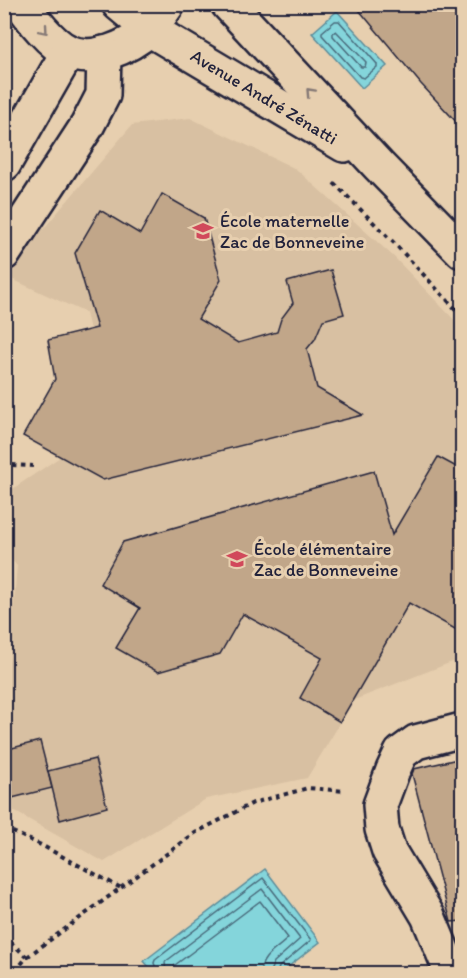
<svg xmlns="http://www.w3.org/2000/svg" width="467" height="978" font-family="Itim,sans-serif">
<rect width="100%" height="100%" fill="#e7cfaf"/>
<filter id="ink" filterUnits="userSpaceOnUse"><feTurbulence type="fractalNoise" baseFrequency=".0167" numOctaves="2"/><feDisplacementMap in="SourceGraphic" scale="12" xChannelSelector="R" yChannelSelector="G"/><feConvolveMatrix kernelMatrix="1 2 1 2 8 2 1 2 1" color-interpolation-filters="sRGB"/></filter>
<g filter="url(#ink)">
<!-- built -->
<path fill="#d8c0a2" d="M 190,118 L 296,169 L 394,257 L 462,328 L 462,664 L 452,662 L 354,700 L 307,778 L 206,799 L 104,862 L 5,806 L 4,668 L 9,661 L 17,566 L 5,552 L 5,494 L 60,457 L 23,436 L 53,381 L 100,372 L 86,313 L 5,276 L 5,274 L 132,125 Z"/>
<!-- water -->
<g fill="#84d5db" stroke="#5d8d9b" stroke-width="1.5">
<path d="M 337,11 L 387,66 L 362,88 L 312,33 Z"/>
<path d="M 265,869 L 320,942 L 280,973 L 154,973 L 144,961 Z"/>
</g>
<g fill="none" stroke-linecap="round" stroke-linejoin="round">
<!-- shore -->
<g stroke="#496a7b" stroke-width="1.5">
<path d="M 335,21 L 339,21 L 377,64 L 377,67 L 364,78 L 360,77 L 322,35 L 322,32 Z"/>
<path d="M 336,31 L 366,62 L 365,67 L 361,67 L 333,36 L 333,33 Z"/>
<path d="M 158,974 L 154,963 L 155,960 L 263,878 L 311,940 L 279,967 L 277,974"/>
<path d="M 166,974 L 165,962 L 262,889 L 300,939 L 274,962 L 269,974"/>
<path d="M 175,974 L 175,965 L 260,901 L 288,938 C 277,950 261,955 260,974"/>
</g>
</g>
<!-- building -->
<g fill="#c1a689" stroke="#22223b" stroke-width="1.5">
<path d="M 354,4 L 462,4 L 462,128 L 421,84 Z"/>
<path d="M 162,194 L 204,218 L 221,280 L 198,319 L 238,343 L 277,332 L 281,319 L 293,303 L 287,282 L 331,270 L 344,314 L 323,320 L 315,339 L 307,349 L 317,388 L 363,415 L 103,480 L 23,436 L 55,379 L 48,340 L 97,328 L 75,253 L 100,210 L 140,234 Z"/>
<path d="M 438,457 L 462,470 L 462,633 L 409,603 L 340,722 L 300,698 L 322,658 L 243,614 L 220,654 L 158,672 L 116,648 L 140,608 L 100,584 L 123,542 L 374,471 L 392,535 Z"/>
<path d="M 40,741 L 52,788 L 4,800 L 4,750 Z"/>
<path d="M 462,758 L 462,921 L 451,922 L 412,774 L 414,769 Z"/>
<path d="M 95,759 L 107,807 L 60,820 L 48,771 Z"/>
</g>
<g fill="none" stroke-linecap="round" stroke-linejoin="round">
<!-- minor casing -->
<g stroke="#22223b" stroke-width="38">
<g id="minor">
<path d="M 22,4 C 31,18 52,44 67,51 C 92,64 129,47 148,30 C 156,23 161,13 168,4"/>
<path d="M 119,4 L 149,29 L 344,145"/>
<path d="M 228,4 L 379,166 L 462,251"/>
<path d="M 4,164 L 68,52"/>
<path d="M 4,253 L 87,126 L 103,95 L 104,53"/>
<path d="M 452,974 L 428,916 L 389,851 L 382,829 L 380,805 L 393,770 L 401,753 L 416,742 L 462,730"/>
</g>
</g>
<!-- path -->
<g stroke="#22223b" stroke-width="4" stroke-dasharray="4.5 4.5" stroke-linecap="butt">
<path d="M 334,183 L 395,244 L 462,316"/>
<path d="M 4,461 L 11,465 L 33,466"/>
<path d="M 4,828 L 41,845 L 121,888"/>
<path d="M 4,936 L 27,957 L 13,974"/>
<path d="M 27,957 L 195,833 L 253,803 L 308,788 L 345,791"/>
</g>
<!-- minor -->
<use href="#minor" stroke="#e7cfaf" stroke-width="33"/>
</g>
<!-- one-way arrows -->
<defs><path id="oneway-chevron" d="M-2-3.5L2.5 0L-2 3.5" fill="none" stroke-width="1.6" stroke-linecap="round" stroke-linejoin="round" transform="scale(1.5)"/></defs>
<g stroke="#847875">
<use href="#oneway-chevron" transform="translate(44 30) rotate(49)"/>
<use href="#oneway-chevron" transform="translate(310 92) rotate(-133)"/>
</g>
</g>
<!-- icons -->
<defs>
<g id="school-bare" transform="scale(1.62)"><path d="M0-5L7-2L0 1L-7-2ZM-4 1L0 2.5L4 1V4Q0 6-4 4Z" fill="#d1495b" stroke="#e7cfaf" stroke-width="2.5" paint-order="stroke"/></g>
</defs>
<g fill-rule="evenodd">
<use href="#school-bare" x="203" y="231"/>
<use href="#school-bare" x="237" y="559"/>
</g>
<g text-anchor="middle" stroke-width="6" stroke-linejoin="round" paint-order="stroke">
<!-- street labels -->
<g font-size="18" fill="#22223b" stroke="#e7cfaf">
<text transform="translate(264 97) rotate(31)" y="6">Avenue André Zénatti</text>
</g>
<!-- poi labels -->
<g font-size="18" fill="#22223b" stroke="#e7cfaf" text-anchor="start">
<text x="220" y="227">École maternelle<tspan x="220" dy="21">Zac de Bonneveine</tspan></text>
<text x="254" y="555">École élémentaire<tspan x="254" dy="21">Zac de Bonneveine</tspan></text>
</g>
</g>
<!-- margin -->
<rect width="467" height="978" fill="none" stroke="#e7cfaf" stroke-width="24"/>
<rect x="12" y="12" width="443" height="954" fill="none" stroke="#22223b" stroke-width="2" filter="url(#ink)"/>
</svg>
